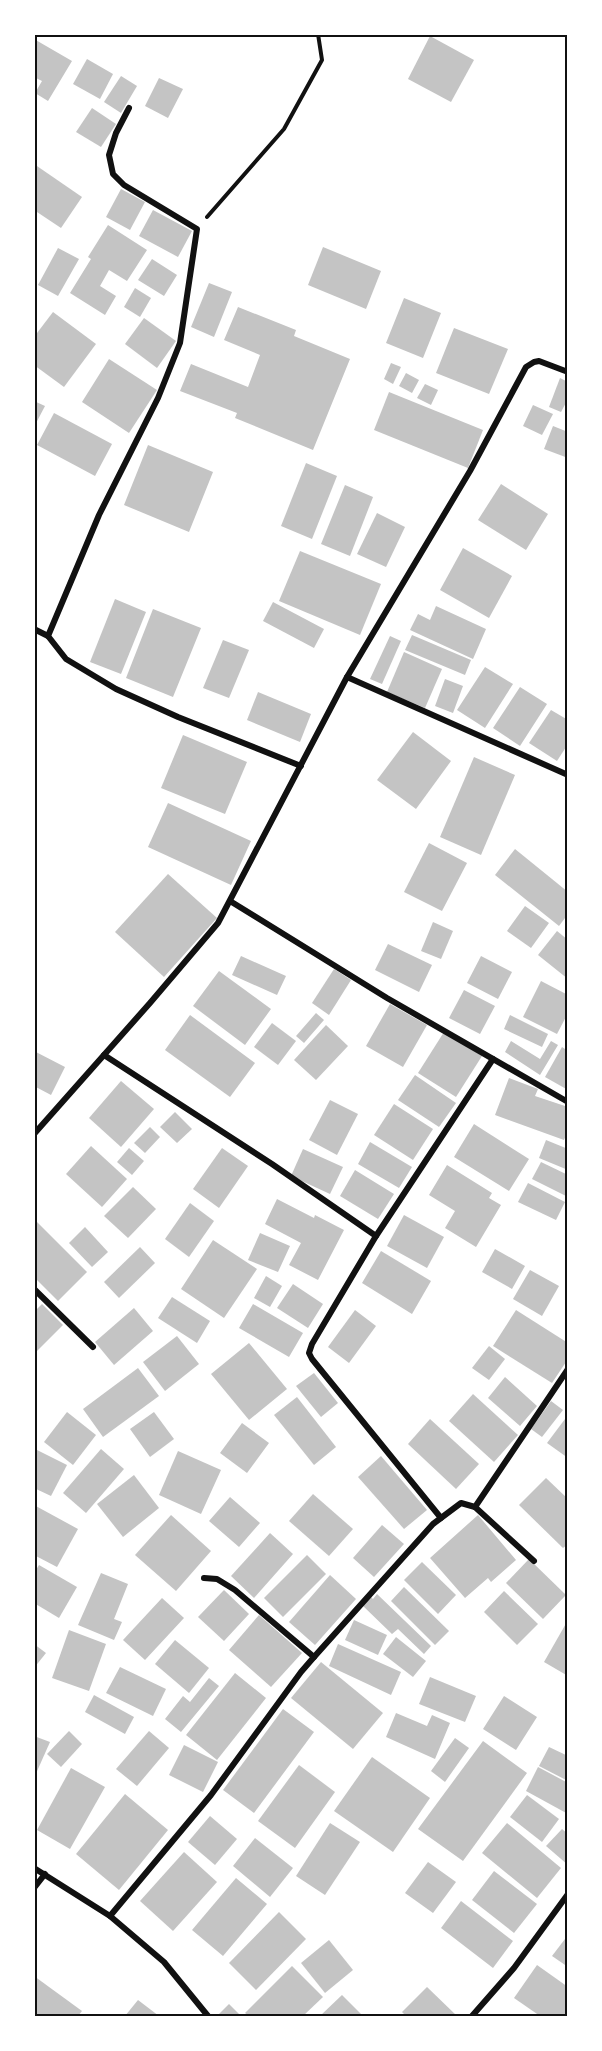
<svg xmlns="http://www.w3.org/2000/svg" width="602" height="2051" font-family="'Source Sans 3',sans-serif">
<rect width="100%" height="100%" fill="#fff"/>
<!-- building -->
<g fill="#c4c4c4">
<path d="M 430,36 L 474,60 L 451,102 L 408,79 Z"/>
<path d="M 34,39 L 72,61 L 48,101 L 35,93 L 42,81 L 34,77 Z"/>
<path d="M 87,59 L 113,74 L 100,99 L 73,84 Z"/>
<path d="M 121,76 L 137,86 L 121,113 L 104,102 Z"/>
<path d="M 159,78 L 183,89 L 168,118 L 145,106 Z"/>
<path d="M 92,108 L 116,124 L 101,147 L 76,132 Z"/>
<path d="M 34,164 L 82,197 L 61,228 L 34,210 Z"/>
<path d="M 121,189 L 145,202 L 130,230 L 106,217 Z"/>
<path d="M 153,210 L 192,231 L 178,257 L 139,236 Z"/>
<path d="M 108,225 L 147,250 L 127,281 L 109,270 L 100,286 L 116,296 L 105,315 L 70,293 L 91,259 L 88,257 Z"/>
<path d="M 323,247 L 381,271 L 366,309 L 308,285 Z"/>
<path d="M 58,248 L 79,259 L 58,296 L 38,285 Z"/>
<path d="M 152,259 L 177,275 L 164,296 L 138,280 Z"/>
<path d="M 209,283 L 232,292 L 214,337 L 191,327 Z"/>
<path d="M 135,288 L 151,298 L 140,317 L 124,307 Z"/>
<path d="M 404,298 L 441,313 L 423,358 L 386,343 Z"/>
<path d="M 238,307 L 296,330 L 294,336 L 350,359 L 313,450 L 235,418 L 237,413 L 180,391 L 191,364 L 248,387 L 260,355 L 224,340 Z"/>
<path d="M 53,312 L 96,344 L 64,387 L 34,365 L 34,337 Z"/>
<path d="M 144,318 L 176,341 L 157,368 L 125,344 Z"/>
<path d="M 454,328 L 508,349 L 489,394 L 436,373 Z"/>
<path d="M 109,359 L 157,390 L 129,433 L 82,402 Z"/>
<path d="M 391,363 L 401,367 L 393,384 L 384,379 Z"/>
<path d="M 406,373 L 419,380 L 412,393 L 399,386 Z"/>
<path d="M 560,378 L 568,382 L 568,399 L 561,412 L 549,407 Z"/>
<path d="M 425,384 L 438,390 L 431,405 L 417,398 Z"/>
<path d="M 389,392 L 483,430 L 468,468 L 374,430 Z"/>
<path d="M 34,401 L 45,406 L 34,427 Z"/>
<path d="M 533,405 L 553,414 L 542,435 L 523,426 Z"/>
<path d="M 54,413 L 112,444 L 95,476 L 37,445 Z"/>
<path d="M 553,426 L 568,432 L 568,458 L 544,449 Z"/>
<path d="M 148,445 L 213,472 L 189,532 L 124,505 Z"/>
<path d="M 306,463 L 337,476 L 312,539 L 281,526 Z"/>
<path d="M 501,484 L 548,514 L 526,550 L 478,520 Z"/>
<path d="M 345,485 L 373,497 L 350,556 L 321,544 Z"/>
<path d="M 377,513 L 405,527 L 386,567 L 357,554 Z"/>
<path d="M 463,548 L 512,576 L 489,618 L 440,590 Z"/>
<path d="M 300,551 L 381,584 L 360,635 L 279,601 Z"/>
<path d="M 115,599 L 146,612 L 121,674 L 90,662 Z"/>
<path d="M 273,602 L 324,629 L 314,648 L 263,621 Z"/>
<path d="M 436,606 L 486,629 L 473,659 L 410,630 L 418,614 L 430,620 Z"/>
<path d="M 153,609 L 201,628 L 173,697 L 126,678 Z"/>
<path d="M 412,635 L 471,660 L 465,675 L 405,650 Z"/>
<path d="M 390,636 L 401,641 L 382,684 L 370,679 Z"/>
<path d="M 223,640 L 249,650 L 229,698 L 203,688 Z"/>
<path d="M 404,652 L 442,669 L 425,708 L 387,692 Z"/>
<path d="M 485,667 L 513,684 L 485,728 L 457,710 Z"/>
<path d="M 445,679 L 463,686 L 453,713 L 435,706 Z"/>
<path d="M 520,687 L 547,704 L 520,746 L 493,728 Z"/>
<path d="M 258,692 L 311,714 L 300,742 L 247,720 Z"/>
<path d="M 551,710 L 568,720 L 568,744 L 557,761 L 529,743 Z"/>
<path d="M 413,732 L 451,761 L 416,809 L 377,780 Z"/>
<path d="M 183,735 L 247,762 L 225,814 L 161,788 Z"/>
<path d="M 474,757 L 515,775 L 481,855 L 440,837 Z"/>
<path d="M 168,803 L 251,841 L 231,885 L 148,847 Z"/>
<path d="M 429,843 L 467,863 L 442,911 L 404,892 Z"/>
<path d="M 515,849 L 568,892 L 568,914 L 559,926 L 495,875 Z"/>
<path d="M 168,874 L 217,918 L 164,977 L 115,932 Z"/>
<path d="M 525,906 L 549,923 L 531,948 L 507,931 Z"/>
<path d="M 433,922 L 453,931 L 441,959 L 421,951 Z"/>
<path d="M 557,931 L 568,940 L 568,979 L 538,955 Z"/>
<path d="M 388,944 L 432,965 L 419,992 L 375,970 Z"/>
<path d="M 241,956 L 286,976 L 277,995 L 232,975 Z"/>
<path d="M 481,956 L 512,972 L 498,999 L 467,983 Z"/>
<path d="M 334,969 L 351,980 L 329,1015 L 312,1003 Z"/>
<path d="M 219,971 L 271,1009 L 245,1045 L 193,1006 Z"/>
<path d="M 541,981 L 568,995 L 568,1013 L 557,1034 L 523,1017 Z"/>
<path d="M 464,990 L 495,1006 L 480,1034 L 449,1018 Z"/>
<path d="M 390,1004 L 427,1025 L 403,1067 L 366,1046 Z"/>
<path d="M 316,1013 L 324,1020 L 304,1043 L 296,1036 Z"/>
<path d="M 190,1015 L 255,1063 L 230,1097 L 165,1050 Z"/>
<path d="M 510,1015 L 548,1034 L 542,1047 L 504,1029 Z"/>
<path d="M 272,1023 L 296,1041 L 278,1065 L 254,1047 Z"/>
<path d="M 326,1025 L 348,1046 L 316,1080 L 294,1060 Z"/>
<path d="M 444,1032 L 482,1056 L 456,1097 L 418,1073 Z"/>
<path d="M 511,1041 L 540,1059 L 551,1041 L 558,1045 L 540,1075 L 505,1052 Z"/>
<path d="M 562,1047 L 568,1051 L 568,1090 L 545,1077 Z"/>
<path d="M 34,1051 L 65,1067 L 51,1095 L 34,1086 Z"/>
<path d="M 415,1075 L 456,1103 L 439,1127 L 398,1100 Z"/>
<path d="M 509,1078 L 538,1089 L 535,1096 L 568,1107 L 568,1131 L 564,1140 L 495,1115 Z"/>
<path d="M 121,1081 L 154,1109 L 121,1147 L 89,1118 Z"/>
<path d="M 330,1100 L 358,1114 L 337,1155 L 309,1140 Z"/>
<path d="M 394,1104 L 433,1129 L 413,1160 L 374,1135 Z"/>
<path d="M 175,1112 L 192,1129 L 177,1143 L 160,1127 Z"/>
<path d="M 474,1124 L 529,1159 L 509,1191 L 454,1157 Z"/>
<path d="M 150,1127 L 160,1137 L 145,1153 L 134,1143 Z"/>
<path d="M 546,1140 L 568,1149 L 568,1170 L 539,1158 Z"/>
<path d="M 370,1142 L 412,1167 L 399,1188 L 358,1164 Z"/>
<path d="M 91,1146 L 127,1179 L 102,1207 L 66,1174 Z"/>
<path d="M 129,1148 L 144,1161 L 132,1175 L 117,1162 Z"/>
<path d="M 222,1148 L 248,1166 L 219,1208 L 193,1189 Z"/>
<path d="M 303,1149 L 343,1167 L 330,1194 L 291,1176 Z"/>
<path d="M 541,1162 L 568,1175 L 568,1197 L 532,1179 Z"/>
<path d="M 447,1165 L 492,1193 L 489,1198 L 501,1205 L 476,1247 L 445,1228 L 455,1211 L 429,1195 Z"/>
<path d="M 355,1170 L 394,1194 L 378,1219 L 340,1196 Z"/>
<path d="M 528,1183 L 565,1202 L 556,1220 L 518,1202 Z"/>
<path d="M 133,1187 L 156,1209 L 128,1238 L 104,1216 Z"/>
<path d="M 277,1199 L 314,1218 L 315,1215 L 344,1230 L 318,1280 L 289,1265 L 301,1243 L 265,1224 Z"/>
<path d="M 190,1203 L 214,1221 L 189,1257 L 165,1239 Z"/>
<path d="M 404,1215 L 444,1237 L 427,1268 L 387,1246 Z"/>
<path d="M 34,1219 L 87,1272 L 58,1301 L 34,1277 Z"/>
<path d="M 85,1227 L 108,1252 L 92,1267 L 69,1243 Z"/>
<path d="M 260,1233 L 290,1246 L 278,1272 L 248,1260 Z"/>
<path d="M 213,1240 L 257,1269 L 224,1318 L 181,1289 Z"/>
<path d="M 140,1247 L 155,1263 L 119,1298 L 104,1282 Z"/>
<path d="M 495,1249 L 525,1266 L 512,1289 L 482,1272 Z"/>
<path d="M 381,1251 L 431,1281 L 412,1314 L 362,1283 Z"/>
<path d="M 530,1270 L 559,1286 L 542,1316 L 513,1299 Z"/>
<path d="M 266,1276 L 282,1286 L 270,1307 L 254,1298 Z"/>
<path d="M 293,1284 L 323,1304 L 308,1328 L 277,1308 Z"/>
<path d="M 172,1297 L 210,1321 L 197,1343 L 158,1318 Z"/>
<path d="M 42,1304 L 63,1325 L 34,1354 L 34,1312 Z"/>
<path d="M 253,1304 L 303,1333 L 289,1357 L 239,1328 Z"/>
<path d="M 134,1308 L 153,1331 L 114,1365 L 95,1342 Z"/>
<path d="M 355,1310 L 376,1326 L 349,1363 L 328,1347 Z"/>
<path d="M 516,1310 L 568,1343 L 568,1359 L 552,1383 L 493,1346 Z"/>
<path d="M 177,1336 L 199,1364 L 165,1391 L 143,1362 Z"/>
<path d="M 249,1343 L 287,1389 L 249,1420 L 211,1374 Z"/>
<path d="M 489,1346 L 505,1359 L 489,1380 L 472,1368 Z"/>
<path d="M 138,1368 L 159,1396 L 103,1437 L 83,1409 Z"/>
<path d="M 314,1373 L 338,1403 L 321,1417 L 296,1386 Z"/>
<path d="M 505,1377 L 537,1406 L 520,1426 L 488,1398 Z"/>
<path d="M 473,1394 L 518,1435 L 494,1462 L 449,1421 Z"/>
<path d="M 297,1397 L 336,1447 L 314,1465 L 274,1415 Z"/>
<path d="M 551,1401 L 563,1410 L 542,1437 L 531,1429 Z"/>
<path d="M 67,1412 L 96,1435 L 73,1465 L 44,1442 Z"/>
<path d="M 154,1412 L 174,1439 L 150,1457 L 130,1429 Z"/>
<path d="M 568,1415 L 568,1458 L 547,1443 Z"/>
<path d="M 430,1419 L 479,1464 L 456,1489 L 408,1444 Z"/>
<path d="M 242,1423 L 269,1443 L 247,1473 L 220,1453 Z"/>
<path d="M 101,1449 L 124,1469 L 86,1513 L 63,1493 Z"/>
<path d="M 37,1450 L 67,1465 L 51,1496 L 34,1488 L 34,1454 Z"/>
<path d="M 178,1451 L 221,1470 L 201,1514 L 159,1495 Z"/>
<path d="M 381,1456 L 427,1510 L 404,1529 L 358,1477 Z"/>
<path d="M 134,1475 L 159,1508 L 123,1537 L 97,1504 Z"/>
<path d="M 546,1478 L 568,1499 L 568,1544 L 563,1548 L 519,1505 Z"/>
<path d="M 313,1494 L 353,1529 L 329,1556 L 289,1521 Z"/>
<path d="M 230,1497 L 260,1523 L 239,1547 L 209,1521 Z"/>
<path d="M 34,1505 L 78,1529 L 57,1567 L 34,1555 Z"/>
<path d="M 171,1515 L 211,1551 L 176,1591 L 135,1555 Z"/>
<path d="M 478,1515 L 516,1560 L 491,1582 L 488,1578 L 465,1598 L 430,1558 Z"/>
<path d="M 382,1525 L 404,1544 L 374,1577 L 353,1558 Z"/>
<path d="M 270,1533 L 293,1554 L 254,1598 L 231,1576 Z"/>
<path d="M 307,1555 L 326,1574 L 283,1617 L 264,1598 Z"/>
<path d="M 529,1559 L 566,1595 L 543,1619 L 506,1583 Z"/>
<path d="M 422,1562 L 456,1595 L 438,1614 L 404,1580 Z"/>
<path d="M 39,1565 L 77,1587 L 59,1618 L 34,1603 L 34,1573 Z"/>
<path d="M 101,1573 L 128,1584 L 114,1619 L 122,1622 L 114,1640 L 78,1625 Z"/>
<path d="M 330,1575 L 356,1599 L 315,1645 L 289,1622 Z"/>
<path d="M 404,1587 L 449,1631 L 435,1645 L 391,1601 Z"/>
<path d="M 224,1590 L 249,1614 L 224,1641 L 198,1617 Z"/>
<path d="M 504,1591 L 538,1624 L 517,1645 L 484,1612 Z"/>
<path d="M 377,1594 L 431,1646 L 424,1654 L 398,1629 L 392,1634 L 362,1605 L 370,1596 L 373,1599 Z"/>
<path d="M 162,1598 L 184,1618 L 145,1660 L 123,1640 Z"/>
<path d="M 259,1615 L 302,1653 L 271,1687 L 229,1650 Z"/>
<path d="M 354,1620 L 387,1635 L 378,1655 L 345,1640 Z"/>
<path d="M 568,1620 L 568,1676 L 544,1662 Z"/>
<path d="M 69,1630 L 106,1644 L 89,1691 L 52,1678 Z"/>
<path d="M 396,1637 L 426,1661 L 413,1677 L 383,1654 Z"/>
<path d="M 175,1640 L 209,1668 L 189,1693 L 155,1664 Z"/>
<path d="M 34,1644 L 46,1653 L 34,1668 Z"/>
<path d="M 338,1644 L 401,1672 L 391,1695 L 329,1666 Z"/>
<path d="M 321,1662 L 383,1713 L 353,1749 L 291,1698 Z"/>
<path d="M 120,1667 L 166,1689 L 153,1716 L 106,1693 Z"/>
<path d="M 235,1673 L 266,1698 L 217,1760 L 186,1735 Z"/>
<path d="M 430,1677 L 476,1696 L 465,1722 L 419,1704 Z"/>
<path d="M 209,1678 L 219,1686 L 181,1732 L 165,1719 L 183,1696 L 190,1702 Z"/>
<path d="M 94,1695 L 134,1717 L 125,1734 L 85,1712 Z"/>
<path d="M 504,1696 L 537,1717 L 516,1750 L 483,1729 Z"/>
<path d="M 283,1709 L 314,1732 L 254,1813 L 223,1790 Z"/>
<path d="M 396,1713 L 427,1726 L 432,1715 L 450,1723 L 435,1759 L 386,1737 Z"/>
<path d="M 69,1731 L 82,1744 L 61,1767 L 47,1754 Z"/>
<path d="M 149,1731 L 169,1748 L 137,1786 L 116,1769 Z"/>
<path d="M 34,1736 L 50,1742 L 34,1778 Z"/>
<path d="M 455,1738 L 469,1748 L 445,1782 L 431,1771 Z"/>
<path d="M 483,1741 L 527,1773 L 463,1861 L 418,1829 Z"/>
<path d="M 184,1745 L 218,1762 L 203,1792 L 169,1775 Z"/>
<path d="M 549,1747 L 568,1756 L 568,1781 L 539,1766 Z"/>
<path d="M 372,1757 L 430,1798 L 393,1852 L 334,1811 Z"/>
<path d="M 299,1765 L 335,1792 L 295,1848 L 258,1821 Z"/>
<path d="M 538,1767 L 568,1783 L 568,1814 L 526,1791 Z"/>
<path d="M 71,1768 L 105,1787 L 70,1849 L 37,1830 Z"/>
<path d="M 125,1794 L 168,1830 L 119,1890 L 76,1854 Z"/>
<path d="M 527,1795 L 559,1819 L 542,1842 L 510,1817 Z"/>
<path d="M 210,1816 L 237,1839 L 215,1865 L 188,1842 Z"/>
<path d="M 330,1823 L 360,1842 L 325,1895 L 296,1876 Z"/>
<path d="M 507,1823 L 561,1868 L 537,1898 L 482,1853 Z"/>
<path d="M 562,1829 L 568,1834 L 568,1865 L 546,1846 Z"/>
<path d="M 255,1838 L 293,1868 L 270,1897 L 233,1866 Z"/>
<path d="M 184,1852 L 217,1882 L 173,1931 L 140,1901 Z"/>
<path d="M 428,1862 L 456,1882 L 433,1913 L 405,1893 Z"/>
<path d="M 494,1871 L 537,1904 L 514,1933 L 472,1900 Z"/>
<path d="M 236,1878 L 267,1904 L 223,1956 L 192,1930 Z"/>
<path d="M 461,1901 L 513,1941 L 493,1968 L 441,1928 Z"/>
<path d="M 279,1912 L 306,1939 L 256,1990 L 229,1963 Z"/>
<path d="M 568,1935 L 568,1967 L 552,1956 Z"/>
<path d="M 329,1940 L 353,1970 L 325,1993 L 301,1963 Z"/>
<path d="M 537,1965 L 568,1987 L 568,2016 L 540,2016 L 514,1998 Z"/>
<path d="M 292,1966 L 323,1997 L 303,2016 L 249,2016 L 245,2013 Z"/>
<path d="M 34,1976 L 82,2011 L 78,2016 L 34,2016 Z"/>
<path d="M 427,1987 L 457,2016 L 406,2016 L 402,2012 Z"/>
<path d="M 342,1995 L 363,2016 L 320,2016 Z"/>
<path d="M 138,2000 L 159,2016 L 125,2016 Z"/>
<path d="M 229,2004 L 241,2016 L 218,2015 Z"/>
</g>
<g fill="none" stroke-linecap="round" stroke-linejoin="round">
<!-- path -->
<path stroke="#111" stroke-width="4" d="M 207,217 L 284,129 L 322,60 L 318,34"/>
<!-- minor -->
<g stroke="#111" stroke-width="6">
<path d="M 129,108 L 116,133 L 109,155 L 113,174 L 124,185 L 197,229 L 180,343 L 158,398 L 99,515 L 48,636 L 66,659 L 116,689 L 178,717 L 301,766"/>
<path d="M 34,629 L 48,636"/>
<path d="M 347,677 L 568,775"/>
<path d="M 230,901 L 387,998 L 568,1102"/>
<path d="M 104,1055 L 272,1164 L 376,1236"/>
<path d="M 34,1134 L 150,1003 L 218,923 L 347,677 L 470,471 L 526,367 L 534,362 L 539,361 L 568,372"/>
<path d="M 34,1289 L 93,1347"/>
<path d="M 475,1507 L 534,1561"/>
<path d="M 441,1518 L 312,1359 L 309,1353 L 312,1344 L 376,1236 L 493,1059"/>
<path d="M 204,1578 L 217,1579 L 235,1590 L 314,1657"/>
<path d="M 34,1868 L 110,1916 L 164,1962 L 208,2016"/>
<path d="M 34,1888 L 45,1874"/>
<path d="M 110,1916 L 211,1795 L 301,1672 L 314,1657 L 433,1524 L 461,1503 L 475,1507 L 568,1369"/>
<path d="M 472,2016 L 514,1968 L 568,1894"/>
</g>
</g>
<!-- border -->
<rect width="602" height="2051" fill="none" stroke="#ffffff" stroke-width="72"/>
<rect x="36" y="36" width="530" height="1979" fill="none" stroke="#111" stroke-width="2"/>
</svg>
